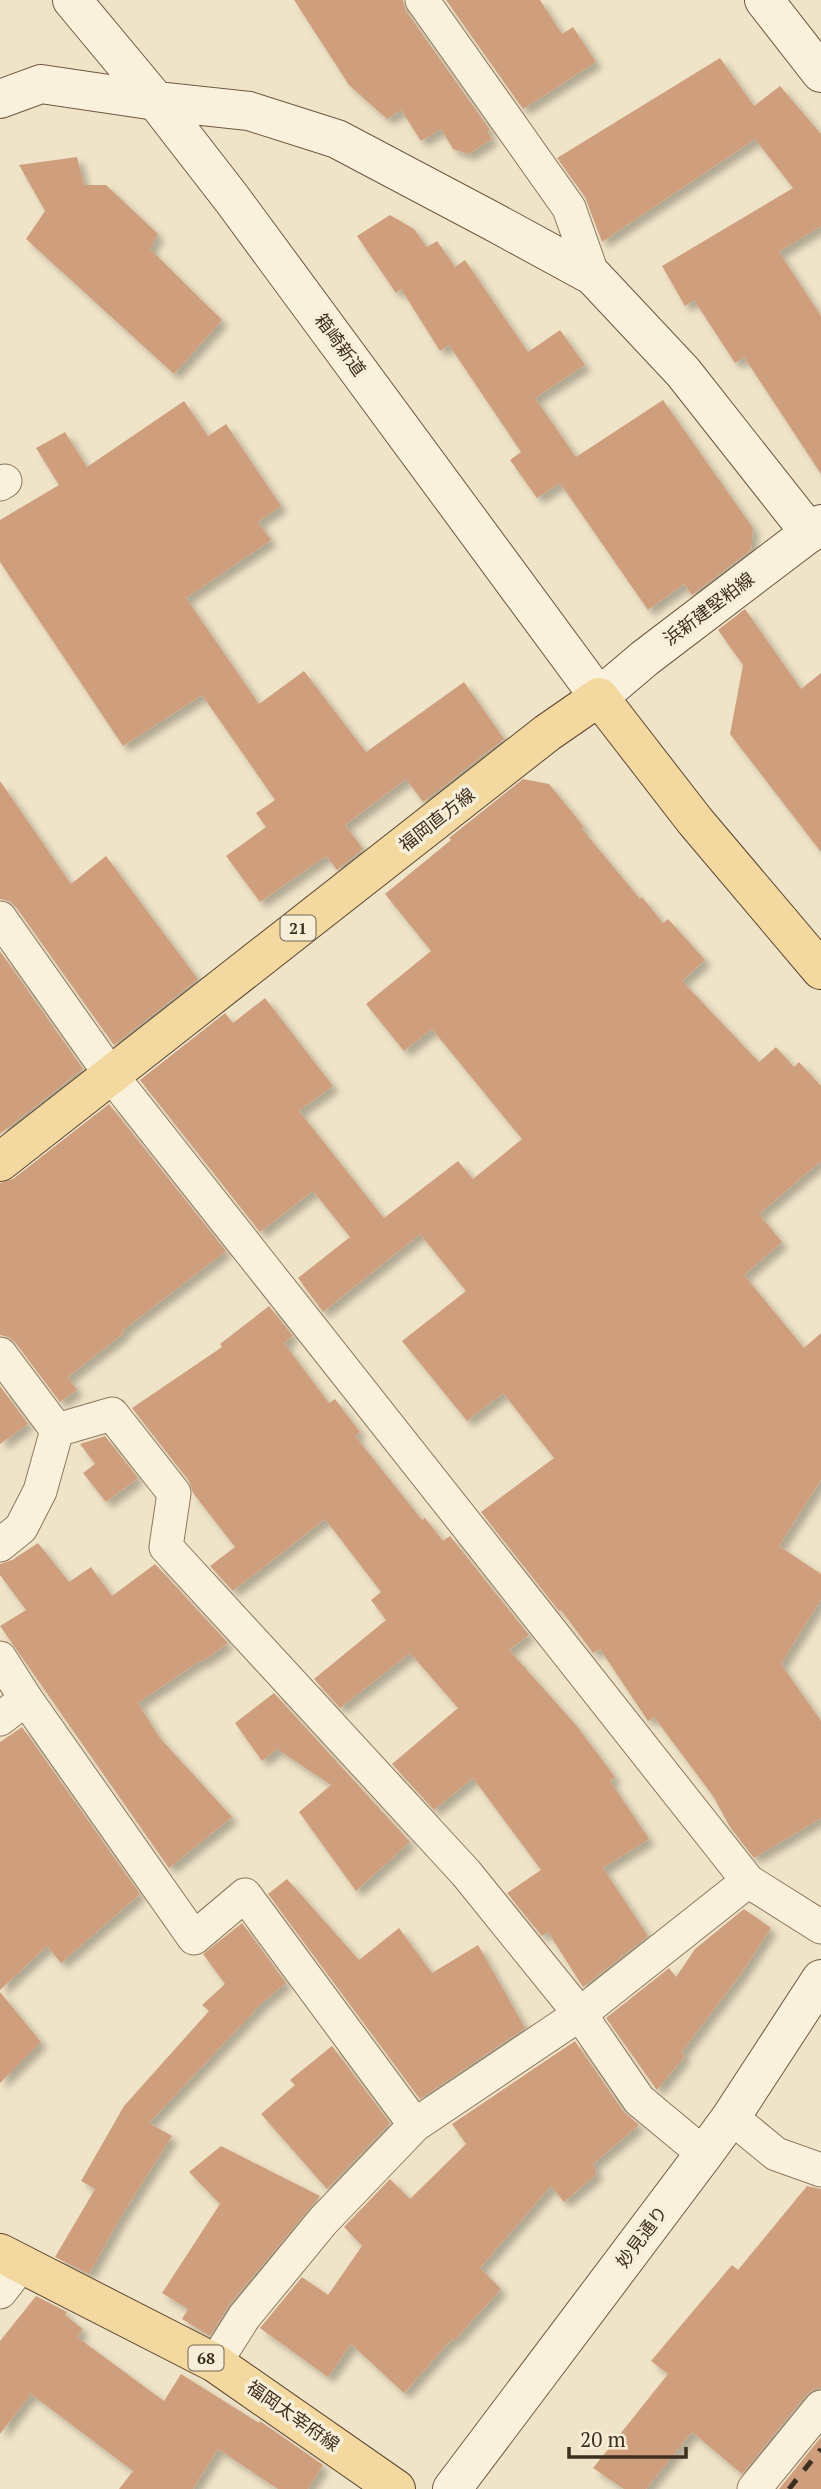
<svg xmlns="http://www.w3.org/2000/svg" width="821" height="2489" font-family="'PT Serif','Noto Sans JP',serif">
<defs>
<filter id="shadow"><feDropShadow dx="6" dy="6" stdDeviation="3.5" flood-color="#0004"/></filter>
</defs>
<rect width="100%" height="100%" fill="#f0e4c8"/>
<!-- building -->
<g fill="#cf9f7d" filter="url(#shadow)">
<path d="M 294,0 L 403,0 L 406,11 L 490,130 L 487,132 L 492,139 L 469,154 L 453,149 L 441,129 L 421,141 L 401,110 L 387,119 L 349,85 Z"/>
<path d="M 446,0 L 540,0 L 562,34 L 573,27 L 596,62 L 523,109 Z"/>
<path d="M 720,58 L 754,106 L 780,86 L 821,134 L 821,226 L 779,252 L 821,316 L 821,474 L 744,357 L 735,363 L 694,300 L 685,306 L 662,266 L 793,188 L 755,139 L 602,242 L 585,197 L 557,158 Z"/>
<path d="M 77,157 L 84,185 L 106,185 L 158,234 L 150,249 L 222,320 L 174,374 L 26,239 L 45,211 L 19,165 Z"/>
<path d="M 390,215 L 414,229 L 427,247 L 437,241 L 455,267 L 465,260 L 528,352 L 560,330 L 585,365 L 535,398 L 576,457 L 663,400 L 753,528 L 751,550 L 692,595 L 684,584 L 648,610 L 560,483 L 537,498 L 510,460 L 521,452 L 449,345 L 440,351 L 401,289 L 396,293 L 357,236 Z"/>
<path d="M 184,401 L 208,436 L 226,424 L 281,506 L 258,522 L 271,540 L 186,598 L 259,704 L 304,671 L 366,752 L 464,682 L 504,739 L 423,802 L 406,779 L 345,825 L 363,849 L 337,870 L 326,856 L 260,902 L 226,856 L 266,827 L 256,813 L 275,800 L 202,695 L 123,746 L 0,562 L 0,520 L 59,485 L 36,448 L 65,432 L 87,467 Z"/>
<path d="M 745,609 L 801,689 L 821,673 L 821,852 L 730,734 L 743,665 L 718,630 Z"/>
<path d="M 523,779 L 549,784 L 584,827 L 582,829 L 640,899 L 642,897 L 663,923 L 668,919 L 705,960 L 682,981 L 759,1062 L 776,1047 L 794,1067 L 799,1062 L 821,1086 L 821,1161 L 759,1214 L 782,1242 L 744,1275 L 804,1348 L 821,1333 L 821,1480 L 779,1546 L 821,1574 L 821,1599 L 781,1664 L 821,1721 L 821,1818 L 754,1858 L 730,1827 L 713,1796 L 654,1717 L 648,1721 L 600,1649 L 593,1653 L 561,1610 L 559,1611 L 481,1512 L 554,1458 L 503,1393 L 467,1421 L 402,1341 L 466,1291 L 420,1234 L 323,1312 L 298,1278 L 350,1237 L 313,1191 L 260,1232 L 140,1080 L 225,1013 L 233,1023 L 265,998 L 333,1086 L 299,1111 L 384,1218 L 458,1161 L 473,1179 L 522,1139 L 432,1029 L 404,1051 L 366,1004 L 431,951 L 385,894 L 451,840 L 449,838 Z"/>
<path d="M 0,781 L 71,884 L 106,856 L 198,979 L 114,1045 L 16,907 L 9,901 L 0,899 Z"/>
<path d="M 0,951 L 83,1069 L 0,1134 Z"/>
<path d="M 109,1104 L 226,1251 L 122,1331 L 124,1333 L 68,1377 L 77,1390 L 60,1402 L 15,1342 L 8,1337 L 0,1335 L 0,1183 L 13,1179 Z"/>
<path d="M 269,1306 L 293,1336 L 284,1343 L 329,1403 L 335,1399 L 360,1432 L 355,1436 L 422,1520 L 425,1518 L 443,1541 L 450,1536 L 529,1635 L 509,1650 L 576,1725 L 615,1777 L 610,1781 L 649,1839 L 603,1868 L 648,1936 L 583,1987 L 548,1932 L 542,1936 L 507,1893 L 541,1870 L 473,1778 L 434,1810 L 392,1764 L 458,1708 L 410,1653 L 340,1708 L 314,1679 L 386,1620 L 371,1600 L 381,1592 L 325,1519 L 233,1591 L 210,1566 L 235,1547 L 193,1493 L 189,1481 L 132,1408 L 222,1347 L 220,1344 Z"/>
<path d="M 0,1386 L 28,1424 L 0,1444 Z"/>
<path d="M 105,1436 L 138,1478 L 106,1502 L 83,1473 L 95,1464 L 80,1444 Z"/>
<path d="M 38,1543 L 69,1582 L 91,1567 L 112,1596 L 155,1564 L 228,1643 L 202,1662 L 201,1660 L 138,1703 L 159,1737 L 232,1817 L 169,1868 L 0,1626 L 26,1610 L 0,1575 L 0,1564 L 12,1560 Z"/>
<path d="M 274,1693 L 410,1842 L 356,1891 L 299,1812 L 331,1785 L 277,1749 L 262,1761 L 235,1723 Z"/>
<path d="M 22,1727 L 140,1894 L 61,1963 L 47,1946 L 0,1990 L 0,1742 Z"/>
<path d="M 287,1879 L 359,1960 L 399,1928 L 432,1973 L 478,1945 L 525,2028 L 420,2099 L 268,1894 Z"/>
<path d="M 744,1909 L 771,1928 L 741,1974 L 681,2053 L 685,2056 L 657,2090 L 606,2018 L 669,1968 L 676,1977 L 695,1949 Z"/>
<path d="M 242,1923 L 286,1983 L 261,2004 L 149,2123 L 172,2136 L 119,2220 L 89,2274 L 55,2257 L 95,2189 L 81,2181 L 124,2106 L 209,2011 L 202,2005 L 225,1984 L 203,1954 Z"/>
<path d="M 0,1992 L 41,2042 L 0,2083 Z"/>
<path d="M 575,2041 L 623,2111 L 639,2125 L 593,2164 L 597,2174 L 564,2202 L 551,2186 L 480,2268 L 501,2289 L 454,2341 L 452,2339 L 404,2393 L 351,2344 L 328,2377 L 260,2328 L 302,2277 L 328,2295 L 362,2246 L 344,2227 L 390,2179 L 410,2199 L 466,2144 L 452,2124 Z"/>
<path d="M 332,2046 L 390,2123 L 327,2189 L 261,2114 L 295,2085 L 290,2080 Z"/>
<path d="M 221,2146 L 320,2196 L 229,2305 L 210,2336 L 182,2319 L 188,2309 L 162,2293 L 220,2204 L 189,2172 Z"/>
<path d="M 807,2186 L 821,2189 L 821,2388 L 814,2389 L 806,2395 L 742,2474 L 692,2432 L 646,2489 L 624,2489 L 593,2468 L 668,2374 L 651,2361 L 732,2265 L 738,2270 Z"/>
<path d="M 36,2296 L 67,2312 L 65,2315 L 83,2329 L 77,2337 L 164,2401 L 181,2374 L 259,2423 L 260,2421 L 323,2465 L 308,2489 L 278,2489 L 218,2449 L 193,2489 L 119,2489 L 133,2471 L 31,2394 L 0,2434 L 0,2341 Z"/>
<path d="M 821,2437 L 821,2489 L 779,2489 Z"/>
</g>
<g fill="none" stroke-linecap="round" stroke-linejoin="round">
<!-- street casing -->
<g stroke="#8d765c" stroke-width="35">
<g id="street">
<path d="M 422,0 L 569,208 L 593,276"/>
<path d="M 0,484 L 5,481"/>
<path d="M 0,918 L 111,1075 L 748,1881 L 821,1927"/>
<path d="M 0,1354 L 57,1430 L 112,1414 L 174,1493 L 166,1547 L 466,1873 L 580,2014 L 639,2100 L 704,2154"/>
<path d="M 0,1545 L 21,1528 L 40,1491 L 57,1430"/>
<path d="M 0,1658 L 26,1699"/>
<path d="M 0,1719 L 26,1699 L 194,1938 L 245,1895 L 415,2125"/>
<path d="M 731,2117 L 776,2154 L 821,2170"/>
<path d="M 0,2292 L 21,2265"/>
<path d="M 215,2363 L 244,2317 L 323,2221 L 415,2125 L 580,2014 L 748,1881"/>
<path d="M 754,2489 L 821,2407"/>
</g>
</g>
<!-- secondary casing -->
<g stroke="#6f573f" stroke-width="40">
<g id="secondary">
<path d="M 72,0 L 156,101 L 232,199 L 599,697 L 645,658 L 821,524"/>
<path d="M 764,0 L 821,73"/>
<path d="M 0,99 L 41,84 L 156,101 L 249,111 L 337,139 L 492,221 L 593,276 L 683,372 L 810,533"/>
<path d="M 452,2489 L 704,2154 L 731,2117 L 821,1979"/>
</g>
</g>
<!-- primary casing -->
<g stroke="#5b4430" stroke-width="40">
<g id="primary">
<path d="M 0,1162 L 547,733 L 599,697 L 695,821 L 821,970"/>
<path d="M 0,2253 L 215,2363 L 396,2489"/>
</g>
</g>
<!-- street -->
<use href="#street" stroke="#faf1dc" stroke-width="33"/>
<!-- secondary -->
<use href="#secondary" stroke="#faf1dc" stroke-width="38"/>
<!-- primary -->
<use href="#primary" stroke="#f3d9a0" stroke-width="38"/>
<!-- rail -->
<path stroke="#3d2e20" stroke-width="5" stroke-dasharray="12 12" stroke-linecap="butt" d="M 789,2489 L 821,2449"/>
</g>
<g text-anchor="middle" stroke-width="7" stroke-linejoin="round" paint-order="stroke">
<!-- shield labels -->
<g fill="#f7eed8" stroke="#756857" stroke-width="2">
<rect x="280.5" y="915.5" width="35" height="25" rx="5"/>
<rect x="188.5" y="2345.5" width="35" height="25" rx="5"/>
</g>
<g font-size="16" font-weight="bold" fill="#3d2e20">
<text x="298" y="934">21</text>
<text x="206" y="2364">68</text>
</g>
<!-- street labels -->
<g font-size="18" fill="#3d2e20" stroke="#f7eed8">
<text transform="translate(340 345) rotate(54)" y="6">箱崎新道</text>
<text transform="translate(709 609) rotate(-37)" y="6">浜新建堅粕線</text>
<text transform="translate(437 820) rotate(-38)" y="6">福岡直方線</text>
<text transform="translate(642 2237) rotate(-53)" y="6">妙見通り</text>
<text transform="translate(293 2416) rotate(35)" y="6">福岡太宰府線</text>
</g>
</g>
<!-- scale -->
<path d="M569 2447v10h117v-10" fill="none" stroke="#3d2e20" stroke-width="3.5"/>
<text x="580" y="2447" font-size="21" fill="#3d2e20" stroke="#f7eed8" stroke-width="5" paint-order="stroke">20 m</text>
</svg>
